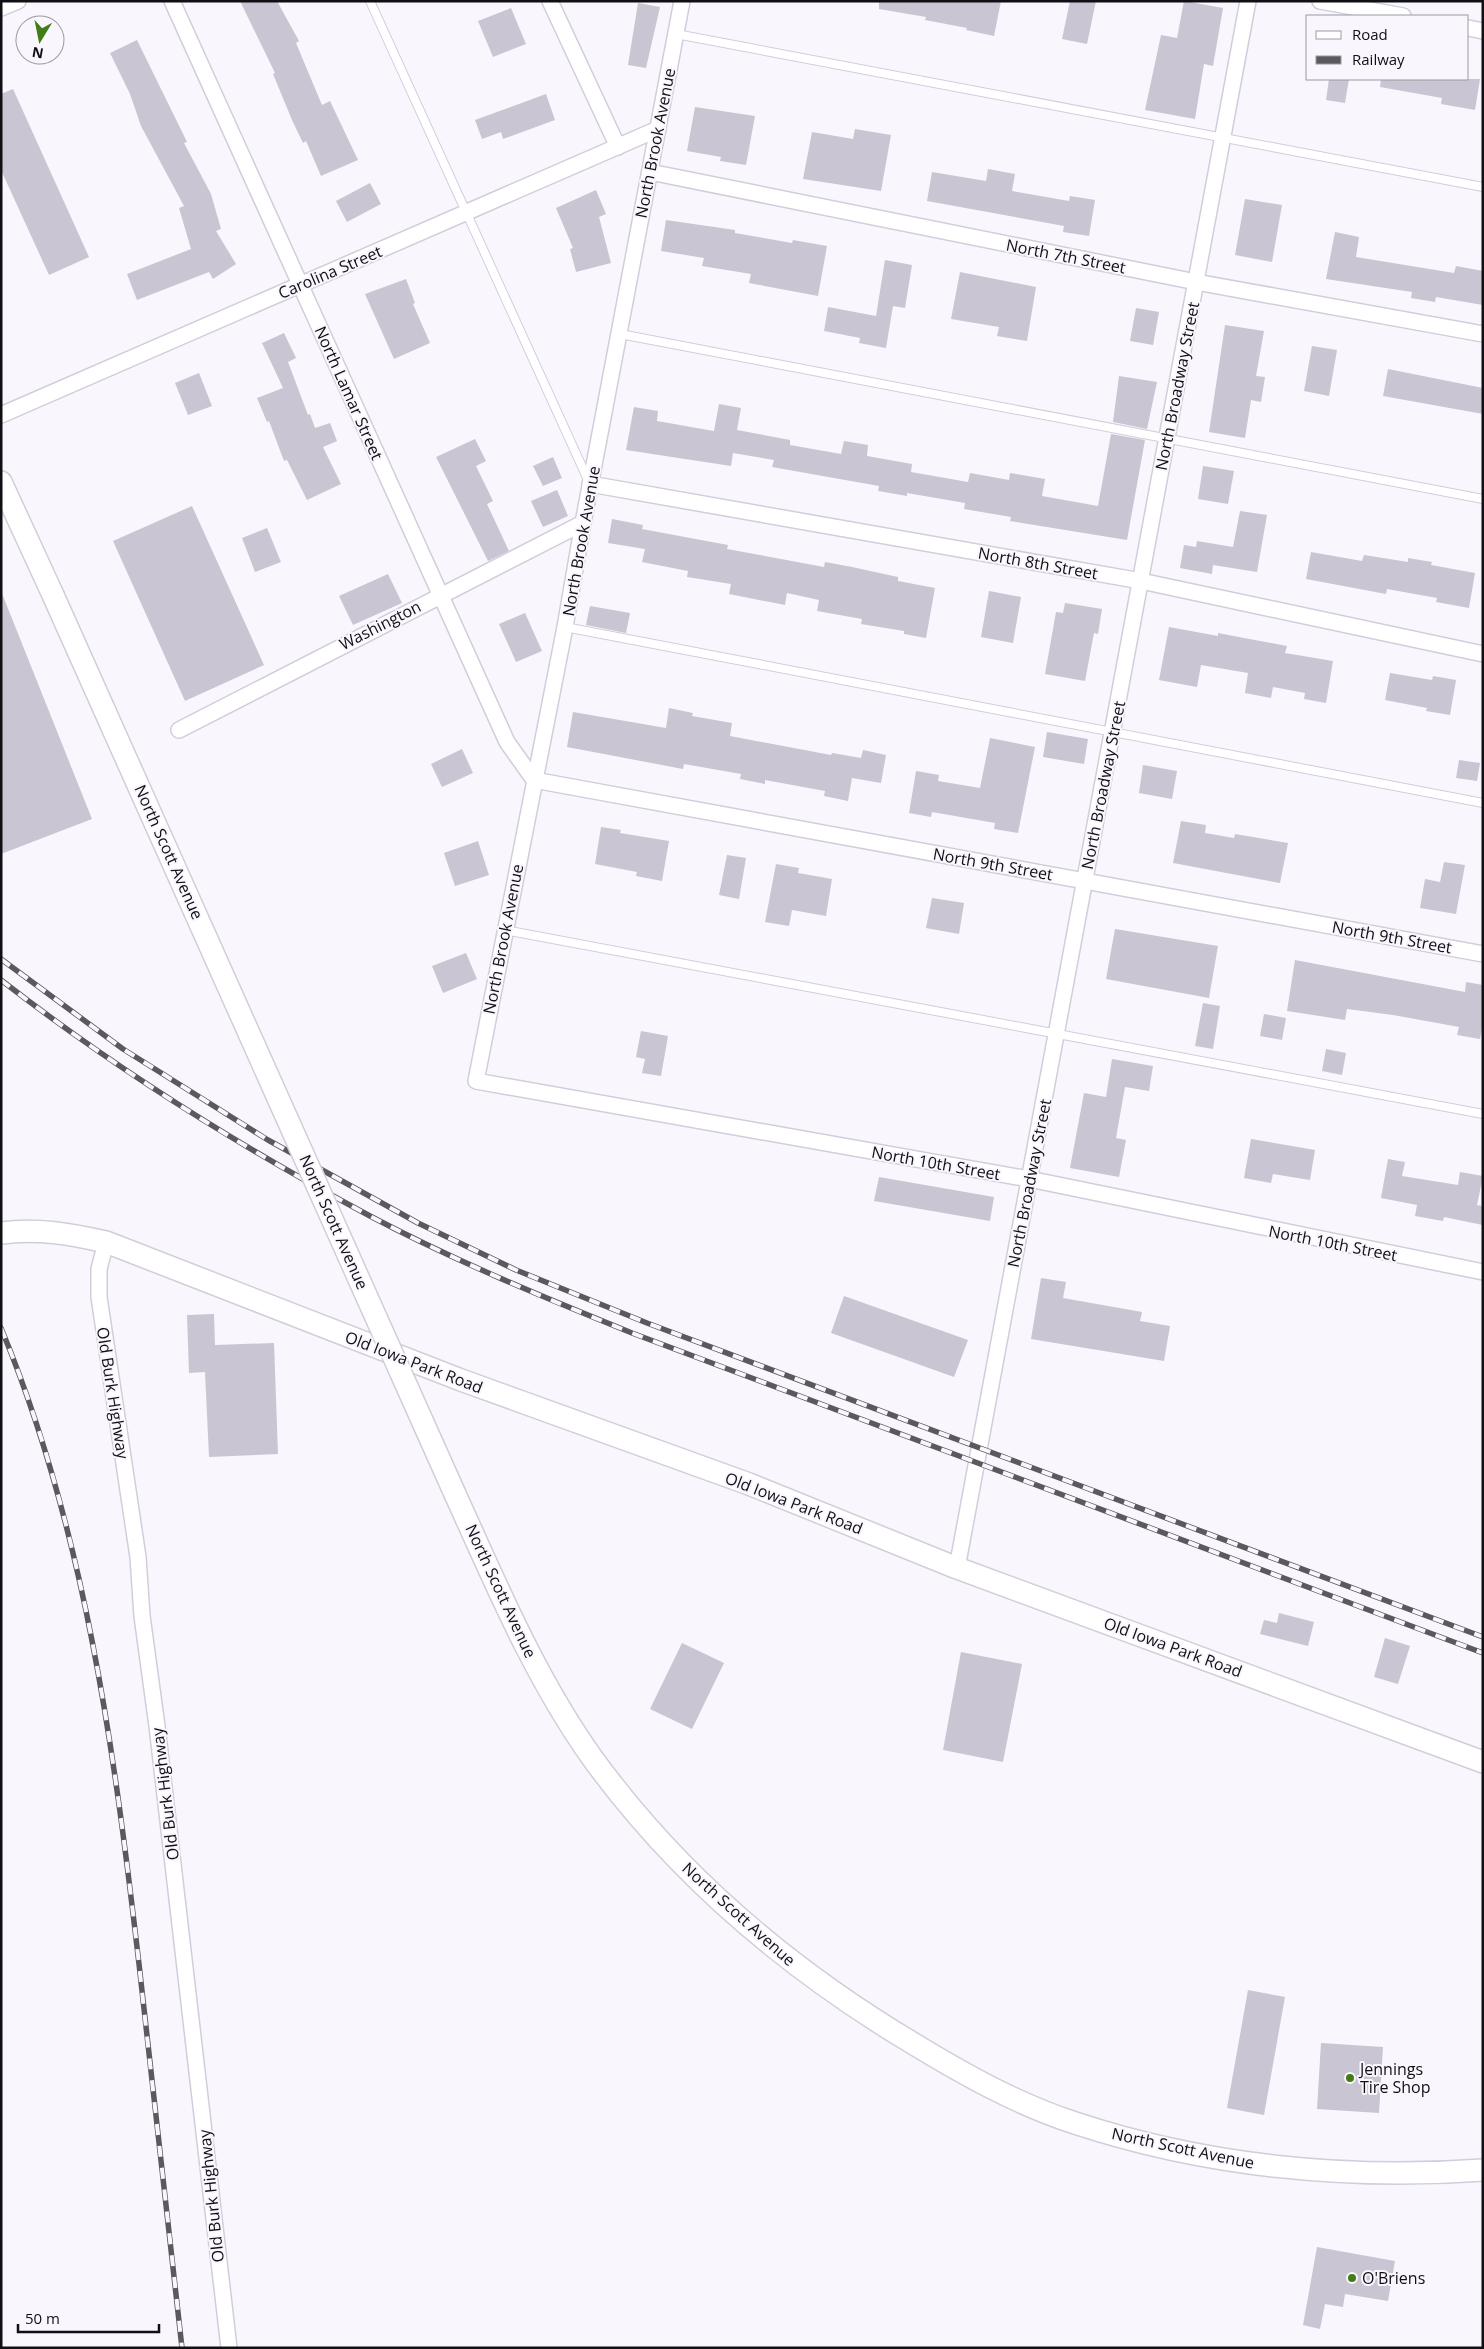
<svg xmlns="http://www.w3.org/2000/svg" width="1484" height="2349" font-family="'Open Sans',sans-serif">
<rect width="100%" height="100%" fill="#f9f6fe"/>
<!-- building -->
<g fill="#cac5d2">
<path d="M 240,1 L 277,1 L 299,41 L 296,43 L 322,105 L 330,101 L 358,160 L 321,176 L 306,141 L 303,143 L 292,120 L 273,74 L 275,73 Z"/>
<path d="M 879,1 L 1001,1 L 994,36 L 966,30 L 967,28 L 925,20 L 926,17 L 879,9 Z"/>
<path d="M 1070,1 L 1096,1 L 1087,44 L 1062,39 Z"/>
<path d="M 1184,1 L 1223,8 L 1213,66 L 1204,64 L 1195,119 L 1145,110 L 1161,35 L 1177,38 Z"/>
<path d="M 638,3 L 660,7 L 646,68 L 628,65 Z"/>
<path d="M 511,8 L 526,44 L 493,57 L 478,21 Z"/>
<path d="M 137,40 L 187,142 L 184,143 L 211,194 L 221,229 L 216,231 L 236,264 L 213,279 L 209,272 L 137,300 L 127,274 L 191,249 L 179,208 L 184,206 L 141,126 L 130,94 L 110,53 Z"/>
<path d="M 1329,79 L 1349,79 L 1345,103 L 1326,100 Z"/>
<path d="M 1381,79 L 1480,79 L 1475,110 L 1441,104 L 1442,98 L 1380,87 Z"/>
<path d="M 13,89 L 89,257 L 49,275 L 1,170 L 1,94 Z"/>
<path d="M 546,94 L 555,120 L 503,139 L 501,132 L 482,139 L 475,120 Z"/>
<path d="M 695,107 L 755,116 L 746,165 L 720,161 L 721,157 L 687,151 Z"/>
<path d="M 855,129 L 891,135 L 881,191 L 803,179 L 812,132 L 853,139 Z"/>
<path d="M 988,169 L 1015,174 L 1012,191 L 1069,201 L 1070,196 L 1095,200 L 1089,236 L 1063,232 L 1064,226 L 927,201 L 932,172 L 986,181 Z"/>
<path d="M 370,183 L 381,204 L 347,222 L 336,201 Z"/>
<path d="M 596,190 L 606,214 L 599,217 L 611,263 L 576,272 L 570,249 L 573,248 L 556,208 Z"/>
<path d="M 1245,199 L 1282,205 L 1272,262 L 1235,255 Z"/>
<path d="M 666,220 L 735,230 L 735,233 L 792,243 L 793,240 L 827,246 L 818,296 L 749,283 L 751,274 L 702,266 L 704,258 L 661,251 Z"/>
<path d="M 1335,232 L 1359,237 L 1356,257 L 1454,273 L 1456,266 L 1483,271 L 1483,305 L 1436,297 L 1435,302 L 1411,298 L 1412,292 L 1326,279 Z"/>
<path d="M 885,260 L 912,265 L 905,308 L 893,306 L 886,348 L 859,343 L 860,338 L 824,331 L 828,307 L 876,316 Z"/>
<path d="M 960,272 L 1036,287 L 1027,341 L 997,336 L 999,327 L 951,319 Z"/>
<path d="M 406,279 L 415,303 L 413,304 L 430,343 L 394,359 L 365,294 Z"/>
<path d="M 1136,308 L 1159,312 L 1153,345 L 1130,341 Z"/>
<path d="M 1225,325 L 1264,331 L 1256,376 L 1265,377 L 1261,402 L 1251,400 L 1245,438 L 1209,432 Z"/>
<path d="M 284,333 L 296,358 L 288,362 L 308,415 L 310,414 L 315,428 L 330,423 L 337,441 L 323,447 L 341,484 L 307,500 L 287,460 L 284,461 L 269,421 L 267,422 L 257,398 L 283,388 L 262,343 Z"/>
<path d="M 1312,346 L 1337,350 L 1329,396 L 1304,391 Z"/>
<path d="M 1388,369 L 1483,388 L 1483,414 L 1383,396 Z"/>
<path d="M 199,373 L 212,406 L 188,415 L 175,383 Z"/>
<path d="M 1119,376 L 1157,382 L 1147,429 L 1113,422 Z"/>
<path d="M 719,404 L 741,408 L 737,430 L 790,440 L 790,445 L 841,454 L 844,441 L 868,445 L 867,456 L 912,464 L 911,472 L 968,482 L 970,473 L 1009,480 L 1010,473 L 1045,479 L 1042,496 L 1098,506 L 1111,434 L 1145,440 L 1127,540 L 1010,521 L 1011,517 L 964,509 L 965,503 L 907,493 L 907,496 L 878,491 L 879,486 L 772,467 L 774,460 L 733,453 L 731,466 L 626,450 L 634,407 L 658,411 L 657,421 L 714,431 Z"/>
<path d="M 475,439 L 486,461 L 476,466 L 493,501 L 487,504 L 509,551 L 488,561 L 436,457 Z"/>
<path d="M 553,457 L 562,478 L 543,486 L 533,466 Z"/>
<path d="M 1203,466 L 1234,471 L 1228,504 L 1198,499 Z"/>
<path d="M 557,490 L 568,516 L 543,527 L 531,501 Z"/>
<path d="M 192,506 L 264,665 L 185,701 L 113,541 Z"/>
<path d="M 1240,511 L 1267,515 L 1257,572 L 1213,565 L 1212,574 L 1180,568 L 1184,545 L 1196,547 L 1197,541 L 1233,547 Z"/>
<path d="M 612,519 L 643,525 L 642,529 L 728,545 L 727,549 L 824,567 L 825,562 L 852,567 L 898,577 L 898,581 L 935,588 L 926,638 L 904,634 L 904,631 L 861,624 L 862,619 L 817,611 L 819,600 L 787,593 L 785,605 L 729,594 L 731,584 L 687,577 L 688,571 L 642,562 L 645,549 L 608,543 Z"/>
<path d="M 267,528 L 281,562 L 255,572 L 242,538 Z"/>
<path d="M 1311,552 L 1362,561 L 1364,555 L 1408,562 L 1408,558 L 1432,562 L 1431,565 L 1475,573 L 1469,608 L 1436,602 L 1437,598 L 1387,589 L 1386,594 L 1306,579 Z"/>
<path d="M 388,574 L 402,603 L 353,625 L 339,596 Z"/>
<path d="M 1,591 L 92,819 L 1,854 Z"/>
<path d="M 989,591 L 1021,597 L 1013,643 L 981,637 Z"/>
<path d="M 1065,603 L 1102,609 L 1098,634 L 1094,633 L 1085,681 L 1045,674 L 1056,612 L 1063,613 Z"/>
<path d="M 590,606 L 630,613 L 626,633 L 586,625 Z"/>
<path d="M 525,613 L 542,651 L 516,662 L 499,624 Z"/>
<path d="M 1169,627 L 1218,636 L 1218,633 L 1287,646 L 1285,653 L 1333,661 L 1326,703 L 1304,699 L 1305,693 L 1273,687 L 1271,698 L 1245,693 L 1248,673 L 1201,665 L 1197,687 L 1159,680 Z"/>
<path d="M 1390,673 L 1432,680 L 1433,676 L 1456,680 L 1450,715 L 1426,711 L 1427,708 L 1385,700 Z"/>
<path d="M 669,708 L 693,713 L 692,716 L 732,723 L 730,736 L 831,755 L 832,753 L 861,758 L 863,750 L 886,755 L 881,783 L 852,778 L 848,801 L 824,796 L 825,791 L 765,780 L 765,784 L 740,779 L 741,774 L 684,764 L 683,769 L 567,747 L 573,712 L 666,728 Z"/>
<path d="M 1047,732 L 1088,739 L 1084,764 L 1043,757 Z"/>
<path d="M 990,738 L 1035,747 L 1018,833 L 994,829 L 995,823 L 932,812 L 931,817 L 909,813 L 916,771 L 939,775 L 938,781 L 980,788 Z"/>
<path d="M 462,749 L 473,773 L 442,787 L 431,764 Z"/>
<path d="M 1459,760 L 1480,763 L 1477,781 L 1456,778 Z"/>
<path d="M 1143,765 L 1177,771 L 1172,799 L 1139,793 Z"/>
<path d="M 1181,821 L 1206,825 L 1205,833 L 1234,838 L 1235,834 L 1288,843 L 1280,883 L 1173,863 Z"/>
<path d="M 601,827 L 621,830 L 620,833 L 669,841 L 662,881 L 636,876 L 637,872 L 595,864 Z"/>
<path d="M 478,841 L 489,875 L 455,886 L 444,853 Z"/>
<path d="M 727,855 L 746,858 L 739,899 L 719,895 Z"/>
<path d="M 1444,862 L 1465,865 L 1456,914 L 1420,908 L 1425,879 L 1440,882 Z"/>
<path d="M 776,864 L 799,868 L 798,873 L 832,879 L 826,916 L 792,910 L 789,926 L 765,922 Z"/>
<path d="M 932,898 L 964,903 L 959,934 L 926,928 Z"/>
<path d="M 1115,929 L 1218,946 L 1209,998 L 1106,979 Z"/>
<path d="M 466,953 L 477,979 L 443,993 L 432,966 Z"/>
<path d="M 1295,960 L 1465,992 L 1466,982 L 1483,985 L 1483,1024 L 1480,1039 L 1457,1035 L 1459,1027 L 1393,1015 L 1347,1009 L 1345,1020 L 1287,1011 Z"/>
<path d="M 1203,1003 L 1220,1006 L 1213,1049 L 1195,1046 Z"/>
<path d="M 1264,1014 L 1286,1018 L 1282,1040 L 1260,1036 Z"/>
<path d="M 641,1031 L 668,1036 L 661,1076 L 642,1073 L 645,1059 L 636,1057 Z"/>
<path d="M 1326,1049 L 1346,1053 L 1342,1075 L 1322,1071 Z"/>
<path d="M 1112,1059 L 1153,1066 L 1149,1091 L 1125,1087 L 1116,1138 L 1126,1140 L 1119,1177 L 1070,1168 L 1084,1093 L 1106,1097 Z"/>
<path d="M 1251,1139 L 1315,1150 L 1310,1180 L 1273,1174 L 1271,1183 L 1244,1178 Z"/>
<path d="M 1388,1159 L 1405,1162 L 1402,1176 L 1458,1185 L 1460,1172 L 1483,1176 L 1477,1205 L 1483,1206 L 1483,1225 L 1444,1217 L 1443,1221 L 1415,1216 L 1417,1205 L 1381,1198 Z"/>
<path d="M 879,1177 L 994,1197 L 990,1221 L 874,1201 Z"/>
<path d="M 1041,1278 L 1066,1282 L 1063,1298 L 1142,1312 L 1140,1321 L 1170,1326 L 1164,1361 L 1031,1339 Z"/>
<path d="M 844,1296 L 968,1340 L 954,1377 L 831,1333 Z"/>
<path d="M 214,1314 L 215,1345 L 274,1343 L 278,1454 L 209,1457 L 205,1372 L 189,1373 L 187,1315 Z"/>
<path d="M 1279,1613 L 1314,1622 L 1308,1646 L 1260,1634 L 1264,1620 L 1277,1623 Z"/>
<path d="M 1385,1638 L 1410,1646 L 1398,1684 L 1374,1677 Z"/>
<path d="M 682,1643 L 724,1663 L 692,1729 L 650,1709 Z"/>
<path d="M 961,1652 L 1022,1664 L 1003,1762 L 943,1750 Z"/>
<path d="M 1248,1990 L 1285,1997 L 1264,2115 L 1227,2108 Z"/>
<path d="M 1321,2043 L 1383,2047 L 1379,2113 L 1317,2109 Z"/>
<path d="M 1317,2247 L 1395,2261 L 1388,2301 L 1345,2294 L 1343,2307 L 1325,2304 L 1320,2329 L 1303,2325 Z"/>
</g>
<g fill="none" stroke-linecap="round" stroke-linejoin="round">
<!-- lane casing -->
<g stroke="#d3cddb" stroke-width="10">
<g id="lane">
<path d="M 370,1 L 589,482"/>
<path d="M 676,34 L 1483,187"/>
<path d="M 620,334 L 1483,499"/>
<path d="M 565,627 L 1483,803"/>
<path d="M 505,930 L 1483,1114"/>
</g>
</g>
<!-- street casing -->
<g stroke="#d3cddb" stroke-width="18">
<g id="street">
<path d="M 172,1 L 507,742 L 534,780 L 1483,954"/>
<path d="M 550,1 L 618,147"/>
<path d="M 682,1 L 583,523 L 565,627 L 476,1081 L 1029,1179 L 1483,1272"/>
<path d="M 1320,1 L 1403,16"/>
<path d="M 1,8 L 18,1"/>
<path d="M 1468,28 L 1483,31"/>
<path d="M 650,172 L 1196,282 L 1483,334"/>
<path d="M 1,415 L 658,129"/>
<path d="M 590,484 L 1141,581 L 1483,654"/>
<path d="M 179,730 L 583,523"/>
<path d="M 106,1242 L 99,1269 L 99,1297 L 138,1557 L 142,1616 L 157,1726 L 229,2348"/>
<path d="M 957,1568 L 1248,1"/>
</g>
</g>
<!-- secondary casing -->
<g stroke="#d3cddb" stroke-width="24">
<g id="secondary">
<path d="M 1,482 L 53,595"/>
<path d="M 1,1233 C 38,1228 70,1234 106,1242 L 461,1380 L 749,1484 L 957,1568 L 1483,1762"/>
<path d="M 455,1494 C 496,1584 535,1678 593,1759 C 679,1877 790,1970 914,2044 C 965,2075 1019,2105 1075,2123 C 1205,2166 1347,2180 1483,2170"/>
</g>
</g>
<!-- lane -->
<use href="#lane" stroke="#fff" stroke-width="8"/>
<!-- street -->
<use href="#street" stroke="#fff" stroke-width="15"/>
<!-- secondary -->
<use href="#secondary" stroke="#fff" stroke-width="21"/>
<!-- rail casing -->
<g stroke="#5b585e" stroke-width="5.5">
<g id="rail">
<path d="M 1,959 L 123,1049 L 268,1140 L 418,1223 L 516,1270 L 647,1323 L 1483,1637"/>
<path d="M 1,980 C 117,1070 241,1147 370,1216 C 455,1261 543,1297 632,1333 L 1483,1653"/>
<path d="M 1,1328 C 85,1530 114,1749 139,1964 C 153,2092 168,2220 182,2348"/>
</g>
</g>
<!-- rail -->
<use href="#rail" stroke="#f9f6fe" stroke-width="4" stroke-dasharray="11" stroke-linecap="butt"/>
<!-- secondary-bridge casing -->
<g stroke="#d3cddb" stroke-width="24" stroke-linecap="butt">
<path id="secondary-bridge" d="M 53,595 L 455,1494"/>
</g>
<!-- secondary-bridge -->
<use href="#secondary-bridge" stroke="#fff" stroke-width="21"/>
</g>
<!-- markers -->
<g fill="#427c16" stroke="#f9f6fe" stroke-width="2">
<circle cx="1350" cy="2078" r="5"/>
<circle cx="1352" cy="2278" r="5"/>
</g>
<g text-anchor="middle" stroke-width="4" stroke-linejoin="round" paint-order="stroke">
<!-- street labels -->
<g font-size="16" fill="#110f14" stroke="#f9f6fe">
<text transform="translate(655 143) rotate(-79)" y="6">North Brook Avenue</text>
<text transform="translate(1066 256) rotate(11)" y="6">North 7th Street</text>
<text transform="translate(330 272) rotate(-23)" y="6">Carolina Street</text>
<text transform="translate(1177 386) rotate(-79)" y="6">North Broadway Street</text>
<text transform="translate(349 393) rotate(66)" y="6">North Lamar Street</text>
<text transform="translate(581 541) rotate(-80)" y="6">North Brook Avenue</text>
<text transform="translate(1038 563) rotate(10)" y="6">North 8th Street</text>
<text transform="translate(380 625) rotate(-27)" y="6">Washington</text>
<text transform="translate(1103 785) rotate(-79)" y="6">North Broadway Street</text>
<text transform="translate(169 852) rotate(66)" y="6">North Scott Avenue</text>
<text transform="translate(993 864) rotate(10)" y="6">North 9th Street</text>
<text transform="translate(1392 937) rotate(10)" y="6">North 9th Street</text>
<text transform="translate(503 939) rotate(-79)" y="6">North Brook Avenue</text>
<text transform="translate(936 1163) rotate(10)" y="6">North 10th Street</text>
<text transform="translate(1029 1183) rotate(-79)" y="6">North Broadway Street</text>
<text transform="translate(334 1222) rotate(66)" y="6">North Scott Avenue</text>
<text transform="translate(1333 1243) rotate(11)" y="6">North 10th Street</text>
<text transform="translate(414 1362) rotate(21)" y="6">Old Iowa Park Road</text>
<text transform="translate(113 1393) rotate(81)" y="6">Old Burk Highway</text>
<text transform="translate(794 1503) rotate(21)" y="6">Old Iowa Park Road</text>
<text transform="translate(501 1591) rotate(65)" y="6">North Scott Avenue</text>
<text transform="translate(1173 1647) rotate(20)" y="6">Old Iowa Park Road</text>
<text transform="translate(165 1794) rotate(-97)" y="6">Old Burk Highway</text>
<text transform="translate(739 1914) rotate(42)" y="6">North Scott Avenue</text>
<text transform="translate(1183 2148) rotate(12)" y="6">North Scott Avenue</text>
<text transform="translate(211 2196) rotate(-96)" y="6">Old Burk Highway</text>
</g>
<!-- poi labels -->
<g font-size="16" fill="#110f14" stroke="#f9f6fe" text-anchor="start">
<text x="1360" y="2075">Jennings<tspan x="1360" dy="18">Tire Shop</tspan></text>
<text x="1362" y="2284">O'Briens</text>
</g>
</g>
<!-- border -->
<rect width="1484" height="2349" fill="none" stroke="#110f14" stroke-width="5"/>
<!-- legend -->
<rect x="1306" y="15" width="162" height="65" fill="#f9f6fe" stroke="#9c9aa0"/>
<rect x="1316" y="31" width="25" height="8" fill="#ffffff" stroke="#9c9aa0"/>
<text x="1352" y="40" font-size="15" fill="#110f14">Road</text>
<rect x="1316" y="56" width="25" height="8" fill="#5b585e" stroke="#9c9aa0"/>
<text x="1352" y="65" font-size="15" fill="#110f14">Railway</text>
<!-- north arrow -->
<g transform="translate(40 40) rotate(190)"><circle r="24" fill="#f9f6fe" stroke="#9c9aa0"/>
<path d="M0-4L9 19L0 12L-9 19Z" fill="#427c16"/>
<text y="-8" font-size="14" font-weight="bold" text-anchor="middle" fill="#110f14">N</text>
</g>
<!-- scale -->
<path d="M18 2324v8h141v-8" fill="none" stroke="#110f14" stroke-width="2.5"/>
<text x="25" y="2324" font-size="15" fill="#110f14" stroke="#f9f6fe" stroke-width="4" paint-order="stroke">50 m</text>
</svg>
